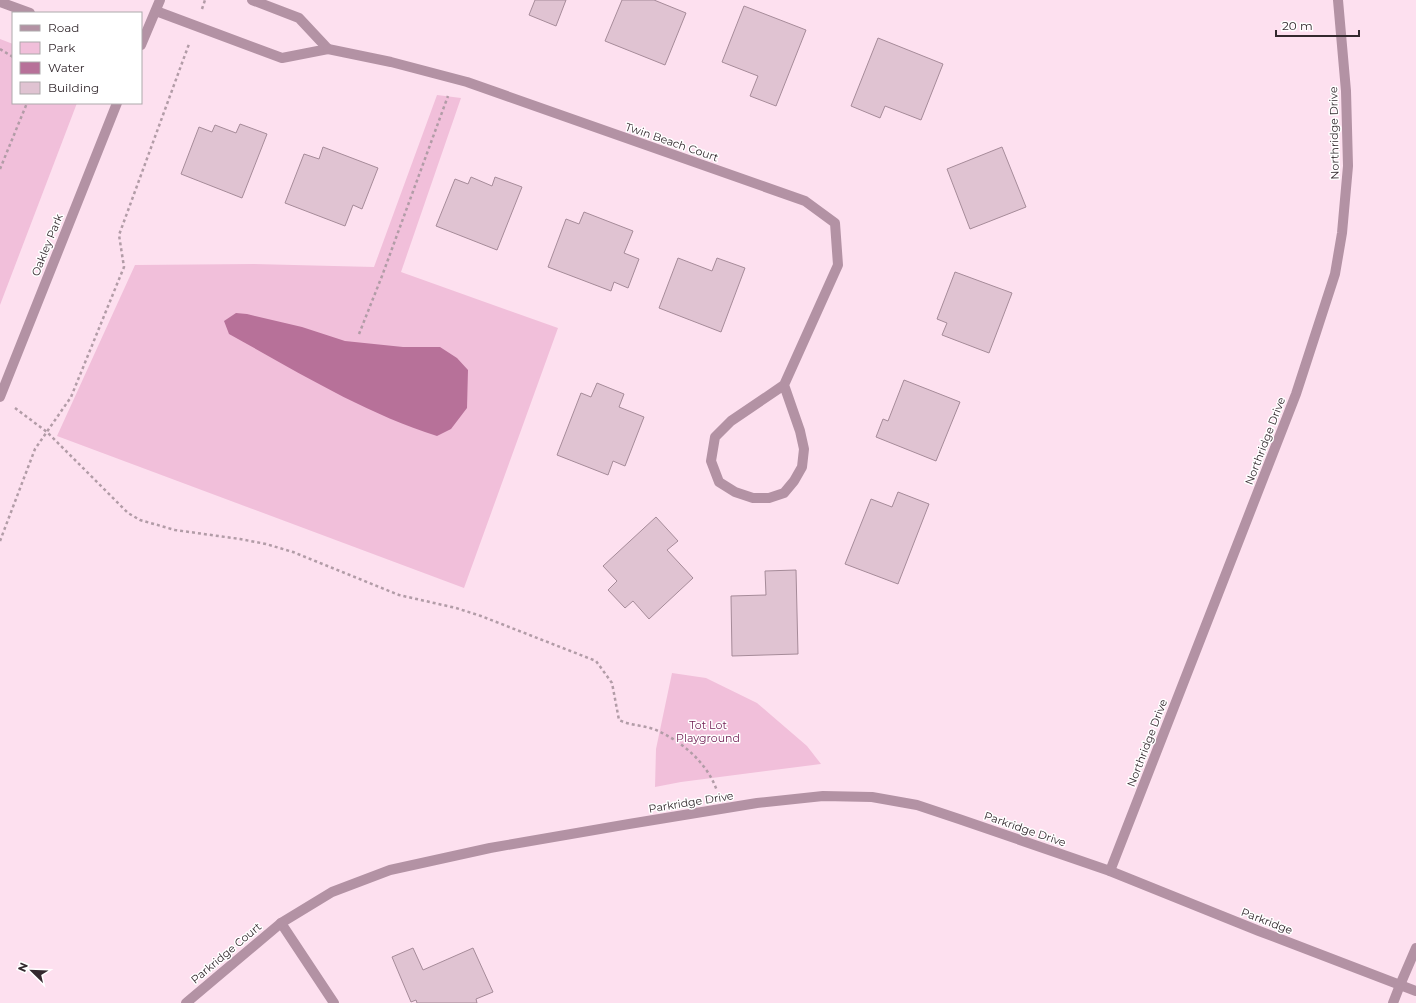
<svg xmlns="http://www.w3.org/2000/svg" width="1416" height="1003" font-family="Montserrat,sans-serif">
<rect width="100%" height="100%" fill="#fde0ef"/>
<!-- green -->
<g fill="#f1bfda">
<path d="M 0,39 L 13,44 L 13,103 L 77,103 L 0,305 Z"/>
<path d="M 437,95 L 461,98 L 401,272 L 558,328 L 464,588 L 57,436 L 135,265 L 254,264 L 374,267 Z"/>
<path d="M 672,673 L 706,678 L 757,703 L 807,746 L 821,764 L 681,782 L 655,787 L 656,749 Z"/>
</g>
<!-- water -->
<path fill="#b77199" d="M 236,313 L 247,314 L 302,327 L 345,341 L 403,347 L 440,347 L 457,358 L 468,370 L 467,408 L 451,429 L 437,436 C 364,413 296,371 229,334 L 224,321 Z"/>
<!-- building -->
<g fill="#e0c3d2" stroke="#a68b99">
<path d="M 535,0 L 566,0 L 556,26 L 529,15 Z"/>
<path d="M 622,0 L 654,0 L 686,13 L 665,65 L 605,41 Z"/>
<path d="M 744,6 L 806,30 L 776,106 L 750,96 L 758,76 L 722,62 Z"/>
<path d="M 878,38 L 943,64 L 921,120 L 885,106 L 880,118 L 851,106 Z"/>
<path d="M 240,124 L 267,134 L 242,198 L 181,174 L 199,127 L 212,132 L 215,125 L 236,133 Z"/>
<path d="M 323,147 L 378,168 L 362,209 L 353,205 L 345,226 L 285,203 L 304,154 L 319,159 Z"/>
<path d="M 1002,147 L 1026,207 L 970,229 L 947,169 Z"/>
<path d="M 471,177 L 492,186 L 495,177 L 522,187 L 497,250 L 436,226 L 455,179 L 468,184 Z"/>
<path d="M 584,212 L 633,231 L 624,253 L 639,259 L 628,288 L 614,282 L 611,291 L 548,267 L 566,219 L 579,224 Z"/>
<path d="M 678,258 L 712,271 L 717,258 L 745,268 L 721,332 L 659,308 Z"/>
<path d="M 955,272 L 1012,293 L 989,353 L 942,335 L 947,323 L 937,319 Z"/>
<path d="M 904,380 L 960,402 L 936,461 L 876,437 L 883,419 L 888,421 Z"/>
<path d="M 597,383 L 624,394 L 619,407 L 644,417 L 625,466 L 613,461 L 608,475 L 557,455 L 581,393 L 591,397 Z"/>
<path d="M 898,492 L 929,504 L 898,584 L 845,564 L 871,499 L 892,507 Z"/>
<path d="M 656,517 L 678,541 L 667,550 L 693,578 L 649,619 L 633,601 L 625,608 L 608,590 L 617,581 L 603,566 Z"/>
<path d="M 796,570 L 798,654 L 732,656 L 731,596 L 766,595 L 765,571 Z"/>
<path d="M 413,948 L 423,970 L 473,948 L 493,992 L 476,999 L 477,1003 L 417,1003 L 416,1000 L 411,1002 L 392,957 Z"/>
</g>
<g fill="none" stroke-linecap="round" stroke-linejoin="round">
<!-- path -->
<g stroke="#b29ca7" stroke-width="2.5" stroke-dasharray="3 3" stroke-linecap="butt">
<path d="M 202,9 L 205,0"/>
<path d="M 0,49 L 13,57"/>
<path d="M 0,169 L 27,103"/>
<path d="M 359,334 L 382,276 L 448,96"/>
<path d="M 15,408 L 47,432 L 128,513 L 140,520 L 175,530 L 240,539 L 266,544 L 293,552 L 399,595 L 456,608 L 481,616 L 596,661 L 612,683 L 619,720 C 631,726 646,725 658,731 C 683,742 708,764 717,791"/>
<path d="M 0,541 L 35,449 L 71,397 L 124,267 L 119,235 L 189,44"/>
</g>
<!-- minor -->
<g stroke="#b392a4" stroke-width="10">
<path d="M 0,2 L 30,13"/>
<path d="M 156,11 L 282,58 L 328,49 L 299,18 L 252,0"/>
<path d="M 141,45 L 160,0"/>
<path d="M 328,49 L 391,62 L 467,82 L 805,201 L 835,223 L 838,265 L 784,385 L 731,421 L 715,437 L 711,461 L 719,482 L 735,492 L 753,498 L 769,498 L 784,493 L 794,481 L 802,467 L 804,449 L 800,431 L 784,385"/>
<path d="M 0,397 L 117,103"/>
<path d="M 1110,871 L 1296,394 L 1335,274 L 1342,233 L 1348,166 L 1346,91 L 1338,0"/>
<path d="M 281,923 L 334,1003"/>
<path d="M 186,1003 L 281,923 L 332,892 L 390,870 L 490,848 L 629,824 L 757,803 L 823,796 L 872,797 L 917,805 L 959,819 L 1110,871 L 1259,931 L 1416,991"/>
<path d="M 1393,1003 L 1400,985 L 1416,948"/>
</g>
</g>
<g text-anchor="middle" stroke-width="3" stroke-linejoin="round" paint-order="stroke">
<!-- street labels -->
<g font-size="11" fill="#33292e" stroke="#fff">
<text transform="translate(1334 133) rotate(-91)" y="4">Northridge Drive</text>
<text transform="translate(672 142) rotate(19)" y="4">Twin Beach Court</text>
<text transform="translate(47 245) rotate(-68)" y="4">Oakley Park</text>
<text transform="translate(1265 441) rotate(-69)" y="4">Northridge Drive</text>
<text transform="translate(1147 743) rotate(-69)" y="4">Northridge Drive</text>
<text transform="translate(691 802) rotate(-9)" y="4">Parkridge Drive</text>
<text transform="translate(1025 829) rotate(19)" y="4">Parkridge Drive</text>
<text transform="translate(1267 921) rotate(21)" y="4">Parkridge</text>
<text transform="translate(226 953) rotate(-40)" y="4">Parkridge Court</text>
</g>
<!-- park labels -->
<g font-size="11" fill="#701c53" stroke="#fff">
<text x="708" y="729">Tot Lot<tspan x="708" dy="13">Playground</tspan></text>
</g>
</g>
<!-- legend -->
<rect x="12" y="12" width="130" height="92" fill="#ffffff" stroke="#ada9ab"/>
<rect x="20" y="25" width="20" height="6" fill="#b392a4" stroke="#ada9ab"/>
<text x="48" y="32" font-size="12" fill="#33292e">Road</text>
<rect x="20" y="42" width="20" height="12" fill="#f1bfda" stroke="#ada9ab"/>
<text x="48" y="52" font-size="12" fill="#33292e">Park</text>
<rect x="20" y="62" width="20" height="12" fill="#b77199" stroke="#ada9ab"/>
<text x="48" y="72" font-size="12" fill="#33292e">Water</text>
<rect x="20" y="82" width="20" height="12" fill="#e0c3d2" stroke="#ada9ab"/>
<text x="48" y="92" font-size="12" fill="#33292e">Building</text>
<!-- north arrow -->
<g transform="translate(32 971) rotate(293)" stroke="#ffffff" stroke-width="3" paint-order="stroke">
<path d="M0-3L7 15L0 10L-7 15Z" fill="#33292e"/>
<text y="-6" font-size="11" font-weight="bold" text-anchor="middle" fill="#33292e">N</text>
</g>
<!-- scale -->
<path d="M1276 30v6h83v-6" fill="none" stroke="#33292e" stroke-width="2"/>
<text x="1282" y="30" font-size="12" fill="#33292e" stroke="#ffffff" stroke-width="3" paint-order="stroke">20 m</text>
</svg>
